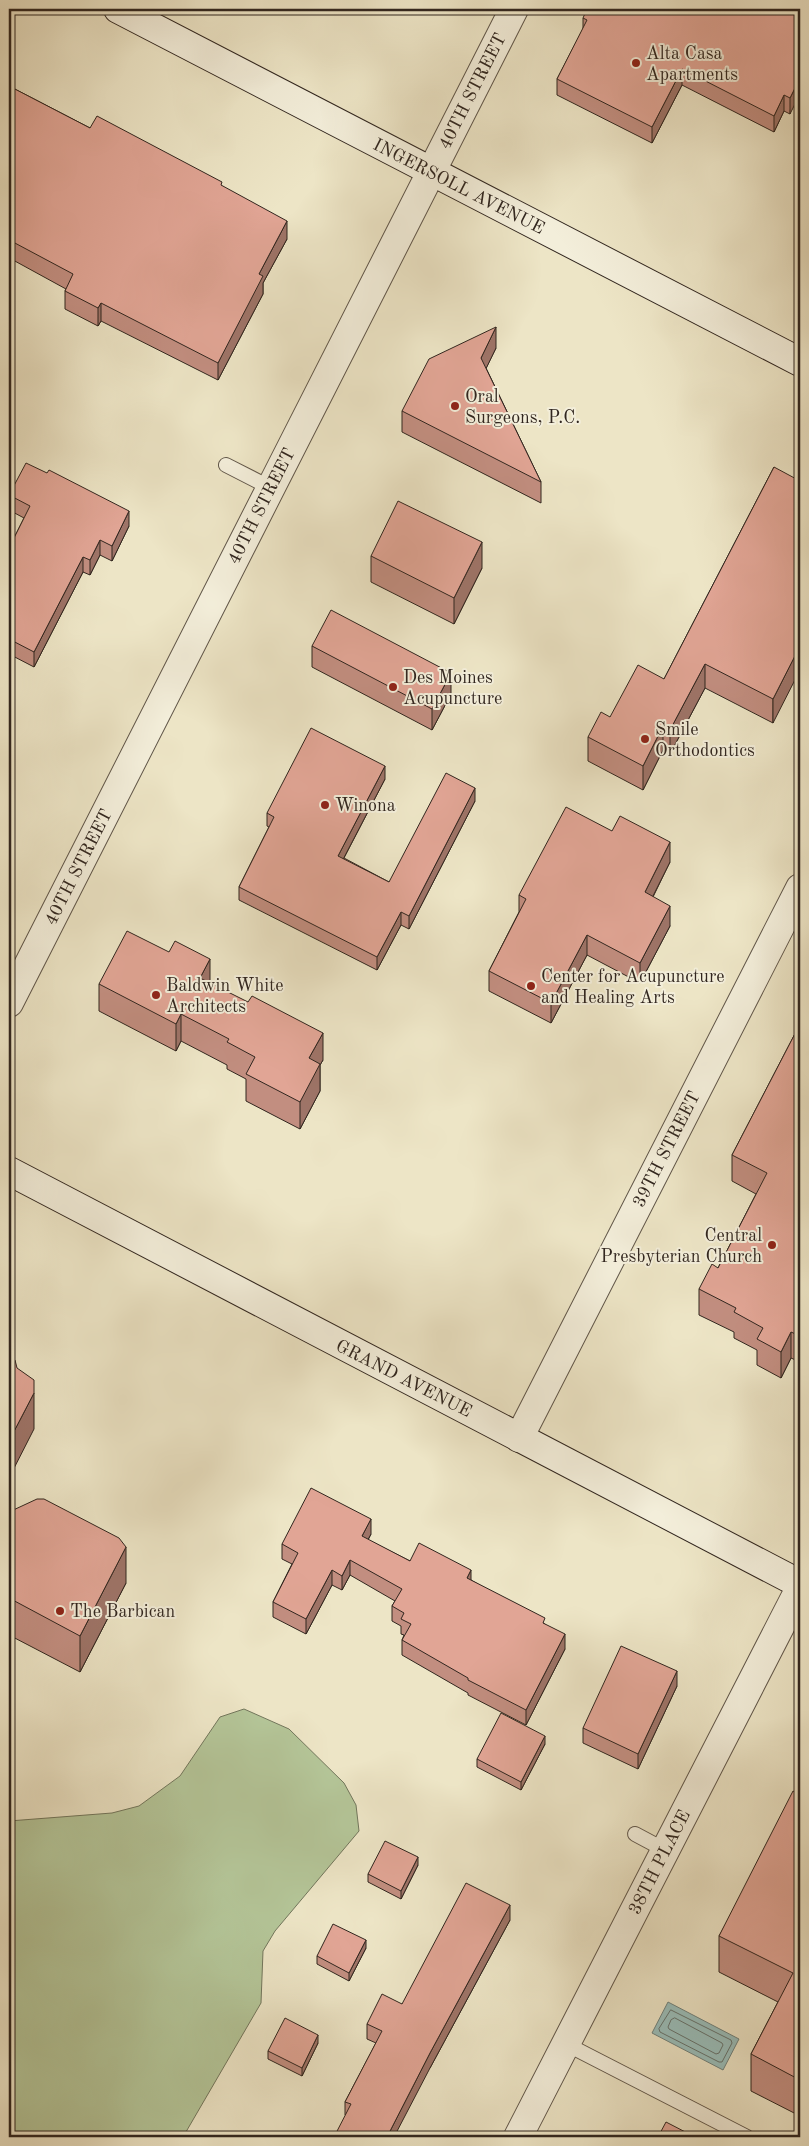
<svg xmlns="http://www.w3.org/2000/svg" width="809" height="2146" font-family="'Old Standard TT',serif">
<rect width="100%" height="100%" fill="#ede5c6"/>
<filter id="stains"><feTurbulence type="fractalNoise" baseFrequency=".004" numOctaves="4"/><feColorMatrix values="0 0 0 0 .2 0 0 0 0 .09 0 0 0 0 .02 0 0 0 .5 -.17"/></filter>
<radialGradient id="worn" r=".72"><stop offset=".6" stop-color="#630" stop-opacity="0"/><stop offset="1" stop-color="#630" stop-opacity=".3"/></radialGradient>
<!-- green -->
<path fill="#b4c598" stroke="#72765c" d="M 244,1709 L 289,1729 L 344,1783 L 356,1805 L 359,1831 L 275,1931 L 263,1951 L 261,2003 L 183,2137 L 9,2137 L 9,1821 L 112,1813 L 139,1806 L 180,1776 L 220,1717 Z"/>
<!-- water -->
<path fill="#9abeba" stroke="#70817c" d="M 668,2002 L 739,2039 L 723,2070 L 652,2033 Z"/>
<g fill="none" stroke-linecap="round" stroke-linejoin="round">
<!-- shore -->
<g stroke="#66726c" stroke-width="1">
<path d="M 671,2010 L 731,2040 L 732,2043 L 722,2062 L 719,2062 L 660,2032 L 659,2029 Z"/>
<path d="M 675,2018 L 722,2043 L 723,2045 L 719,2053 L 716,2054 L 669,2029 L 668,2027 L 671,2020 Z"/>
</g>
<!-- service casing -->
<g stroke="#605649" stroke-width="16">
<g id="service">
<path d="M 226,465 L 271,488"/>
<path d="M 635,1834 L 665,1850"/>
<path d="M 566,2044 L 747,2137"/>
</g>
</g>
<!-- minor casing -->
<g stroke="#605649" stroke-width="30">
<g id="minor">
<path d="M 9,1003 L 514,9"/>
<path d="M 519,1438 L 800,888"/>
<path d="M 518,2137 L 800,1588"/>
</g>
</g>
<!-- secondary casing -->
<g stroke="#31261f" stroke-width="30">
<g id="secondary">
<path d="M 118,9 L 800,362"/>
<path d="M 9,1171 L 800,1584"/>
</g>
</g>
<!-- service -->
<use href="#service" stroke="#f3eeda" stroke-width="14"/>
<!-- minor -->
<use href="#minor" stroke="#f3eeda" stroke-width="28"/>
<!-- secondary -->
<use href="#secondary" stroke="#f3eeda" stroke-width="28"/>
</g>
<!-- wall -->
<g fill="#c28e80" stroke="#31261f">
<path d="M 800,9 L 790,114 L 784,111 L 774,132 L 682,85 L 652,143 L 557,95 L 557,79 L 583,29 L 583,18 Z"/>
<path d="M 9,86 L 90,128 L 222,186 L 287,239 L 263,283 L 263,294 L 218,380 L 101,321 L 98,326 L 65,309 L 65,291 L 66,289 L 13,260 L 9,268 Z"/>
<path d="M 496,348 L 486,368 L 541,482 L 541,503 L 402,432 L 402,411 Z"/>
<path d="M 774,467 L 773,723 L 705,688 L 670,754 L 663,750 L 643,790 L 588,761 L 588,737 L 610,717 L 664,679 Z"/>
<path d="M 9,495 L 129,526 L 112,561 L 100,555 L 90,575 L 83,572 L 34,667 L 9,654 L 9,548 L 24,518 L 9,510 Z"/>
<path d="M 371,556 L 482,568 L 454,624 L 371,582 Z"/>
<path d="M 312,646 L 451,694 L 432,730 L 312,667 Z"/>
<path d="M 385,779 L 344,858 L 389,882 L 475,801 L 409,929 L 401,925 L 377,970 L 239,900 L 239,887 L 269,827 L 267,826 L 267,813 Z"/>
<path d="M 670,862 L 653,897 L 670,926 L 640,983 L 587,955 L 551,1023 L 489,991 L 489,971 L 519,912 L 519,895 Z"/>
<path d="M 210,983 L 323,1060 L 320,1065 L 320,1091 L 300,1129 L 246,1101 L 246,1079 L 227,1069 L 227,1065 L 181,1041 L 176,1051 L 99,1011 L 99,984 Z"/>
<path d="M 800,1024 L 800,1362 L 791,1358 L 781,1378 L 757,1365 L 757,1350 L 734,1338 L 734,1332 L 699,1315 L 699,1289 L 718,1268 L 756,1194 L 732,1181 L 732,1155 Z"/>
<path d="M 9,1512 L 126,1583 L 80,1672 L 9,1635 Z"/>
<path d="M 371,1534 L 368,1540 L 410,1561 L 471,1580 L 545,1624 L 565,1649 L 526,1725 L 468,1695 L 468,1693 L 402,1655 L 402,1640 L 404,1635 L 401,1634 L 401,1626 L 392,1621 L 392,1606 L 395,1601 L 350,1575 L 342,1590 L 332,1585 L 306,1634 L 273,1617 L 273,1602 L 292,1564 L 282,1559 L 282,1544 Z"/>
<path d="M 677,1686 L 638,1769 L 583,1743 L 583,1728 Z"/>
<path d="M 545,1744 L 521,1790 L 477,1767 L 477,1759 Z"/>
<path d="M 800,1795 L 800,2116 L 751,2091 L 751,2054 L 778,2002 L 719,1972 L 719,1936 Z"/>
<path d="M 418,1865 L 401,1899 L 368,1882 L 368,1874 Z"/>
<path d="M 510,1920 L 430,2068 L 345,2115 L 345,2102 L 376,2043 L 367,2039 L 367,2024 L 402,2004 Z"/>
<path d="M 366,1948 L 349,1981 L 317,1964 L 317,1956 Z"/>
<path d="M 318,2043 L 302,2076 L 268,2059 L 268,2051 Z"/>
</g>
<!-- shaded-wall -->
<g fill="#9e7468" stroke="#31261f">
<path d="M 682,69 L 682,85 L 652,143 L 652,127 Z"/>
<path d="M 800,78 L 800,94 L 790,114 L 790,98 Z"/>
<path d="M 784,95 L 784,111 L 774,132 L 774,116 Z"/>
<path d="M 287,221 L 287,239 L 263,283 L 263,294 L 218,380 L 218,363 L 259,274 Z"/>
<path d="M 13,242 L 13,260 L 9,268 L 9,250 Z"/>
<path d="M 101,303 L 101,321 L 98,326 L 98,308 Z"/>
<path d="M 496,327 L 496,348 L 481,379 L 481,358 Z"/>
<path d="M 129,511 L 129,526 L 112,561 L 112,546 Z"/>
<path d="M 100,540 L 100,555 L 90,575 L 90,560 Z"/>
<path d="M 482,542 L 482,568 L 454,624 L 454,598 Z"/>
<path d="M 83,557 L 83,572 L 34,667 L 34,652 Z"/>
<path d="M 800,646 L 800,670 L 773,723 L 773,699 Z"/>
<path d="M 705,664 L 705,688 L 670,754 L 670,730 Z"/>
<path d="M 451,673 L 451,694 L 432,730 L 432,709 Z"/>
<path d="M 663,726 L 663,750 L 643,790 L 643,766 Z"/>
<path d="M 385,766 L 385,779 L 338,869 L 338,856 Z"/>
<path d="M 475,788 L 475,801 L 409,929 L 409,916 Z"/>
<path d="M 670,842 L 670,862 L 645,912 L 645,892 Z"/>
<path d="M 670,906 L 670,926 L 640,983 L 640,963 Z"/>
<path d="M 401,912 L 401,925 L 377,970 L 377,957 Z"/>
<path d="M 587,935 L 587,955 L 551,1023 L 551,1003 Z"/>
<path d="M 210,959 L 210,986 L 200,978 Z"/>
<path d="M 181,1014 L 181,1041 L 176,1051 L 176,1024 Z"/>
<path d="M 323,1033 L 323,1060 L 320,1065 L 320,1091 L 300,1129 L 300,1102 L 309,1058 Z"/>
<path d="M 791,1332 L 791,1358 L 781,1378 L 781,1352 Z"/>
<path d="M 34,1393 L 34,1429 L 9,1478 L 9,1441 Z"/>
<path d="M 371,1519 L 371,1534 L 362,1551 L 362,1536 Z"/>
<path d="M 126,1547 L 126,1583 L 80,1672 L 80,1636 Z"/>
<path d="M 350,1560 L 350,1575 L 342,1590 L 342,1576 Z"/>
<path d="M 332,1570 L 332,1585 L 306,1634 L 306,1619 Z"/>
<path d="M 471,1570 L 471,1585 L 467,1578 Z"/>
<path d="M 565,1634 L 565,1649 L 526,1725 L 526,1710 Z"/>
<path d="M 677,1671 L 677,1686 L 638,1769 L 638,1754 Z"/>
<path d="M 545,1736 L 545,1744 L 521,1790 L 521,1782 Z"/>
<path d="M 418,1857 L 418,1865 L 401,1899 L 401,1891 Z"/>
<path d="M 510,1905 L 510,1920 L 430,2068 L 394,2137 L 387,2137 L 430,2053 Z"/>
<path d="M 366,1940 L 366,1948 L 349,1981 L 349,1973 Z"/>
<path d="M 318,2035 L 318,2043 L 302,2076 L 302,2068 Z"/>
</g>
<!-- building -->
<g fill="#e1a595" stroke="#31261f">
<path d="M 587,9 L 800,9 L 800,78 L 790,98 L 784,95 L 774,116 L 682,69 L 652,127 L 557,79 L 587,20 L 583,18 Z"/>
<path d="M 9,86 L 90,128 L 97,116 L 222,182 L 221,185 L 287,221 L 259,274 L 263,276 L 218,363 L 101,303 L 98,308 L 65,291 L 73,274 L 13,242 L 9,250 Z"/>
<path d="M 496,327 L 481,358 L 541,482 L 402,411 L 429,359 Z"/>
<path d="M 26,463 L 47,473 L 49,470 L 129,511 L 112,546 L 100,540 L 90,560 L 83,557 L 34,652 L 9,639 L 9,548 L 30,506 L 9,495 Z"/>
<path d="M 774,467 L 800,481 L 800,646 L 773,699 L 705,664 L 670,730 L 663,726 L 643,766 L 588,737 L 601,712 L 610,717 L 638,665 L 664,679 Z"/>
<path d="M 398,501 L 482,542 L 454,598 L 371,556 Z"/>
<path d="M 331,610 L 451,673 L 432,709 L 312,646 Z"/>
<path d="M 311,728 L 385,766 L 338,856 L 389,882 L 446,773 L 475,788 L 409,916 L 401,912 L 377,957 L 239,887 L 274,817 L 267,813 Z"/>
<path d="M 566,807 L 612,831 L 620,816 L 670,842 L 645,892 L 670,906 L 640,963 L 587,935 L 551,1003 L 489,971 L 526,899 L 519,895 Z"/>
<path d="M 127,931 L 169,952 L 175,941 L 210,959 L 200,978 L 248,1002 L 252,996 L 323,1033 L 309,1058 L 320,1064 L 300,1102 L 246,1074 L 255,1057 L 227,1042 L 229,1039 L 181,1014 L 176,1024 L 99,984 Z"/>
<path d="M 800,1024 L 800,1336 L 791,1332 L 781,1352 L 757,1339 L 763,1328 L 734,1312 L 736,1308 L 699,1289 L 712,1264 L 718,1268 L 767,1173 L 732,1155 Z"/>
<path d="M 9,1357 L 15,1360 L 17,1368 L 34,1380 L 34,1393 L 9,1441 Z"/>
<path d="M 311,1488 L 371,1519 L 362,1536 L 410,1561 L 419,1543 L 471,1570 L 467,1578 L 545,1618 L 543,1623 L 565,1634 L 526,1710 L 468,1680 L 468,1678 L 402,1640 L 411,1624 L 401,1619 L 404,1613 L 392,1606 L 402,1589 L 350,1560 L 342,1576 L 332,1570 L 306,1619 L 273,1602 L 298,1553 L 282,1544 Z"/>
<path d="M 37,1499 L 44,1499 L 119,1538 L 126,1547 L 80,1636 L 9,1598 L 9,1512 Z"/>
<path d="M 621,1646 L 677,1671 L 638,1754 L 583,1728 Z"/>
<path d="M 501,1713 L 545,1736 L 521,1782 L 477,1759 Z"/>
<path d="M 793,1791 L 800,1795 L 800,2080 L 751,2054 L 793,1973 L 719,1936 Z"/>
<path d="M 385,1841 L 418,1857 L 401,1891 L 368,1874 Z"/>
<path d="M 466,1883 L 510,1905 L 430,2053 L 387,2137 L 334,2137 L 351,2104 L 345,2102 L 382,2031 L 367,2024 L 382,1994 L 402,2004 Z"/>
<path d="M 333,1924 L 366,1940 L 349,1973 L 317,1956 Z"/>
<path d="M 285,2018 L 318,2035 L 302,2068 L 268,2051 Z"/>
<path d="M 666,2122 L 695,2137 L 658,2137 Z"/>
</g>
<!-- markers -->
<g fill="#8f2418" stroke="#f3eeda" stroke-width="2">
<circle cx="636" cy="63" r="5"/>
<circle cx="455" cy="406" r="5"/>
<circle cx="393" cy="687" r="5"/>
<circle cx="645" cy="739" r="5"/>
<circle cx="325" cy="805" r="5"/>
<circle cx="531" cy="986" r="5"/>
<circle cx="156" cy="995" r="5"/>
<circle cx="772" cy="1245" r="5"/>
<circle cx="60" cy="1611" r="5"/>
</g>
<g text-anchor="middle" stroke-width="4" stroke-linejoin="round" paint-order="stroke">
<!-- poi labels -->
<g font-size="18" fill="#31261f" stroke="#f3eeda" text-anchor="start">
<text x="646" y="59">Alta Casa<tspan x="646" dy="21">Apartments</tspan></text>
<text x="465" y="402">Oral<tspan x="465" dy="21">Surgeons, P.C.</tspan></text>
<text x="403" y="683">Des Moines<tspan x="403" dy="21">Acupuncture</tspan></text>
<text x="655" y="735">Smile<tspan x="655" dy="21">Orthodontics</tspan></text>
<text x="335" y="811">Winona</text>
<text x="541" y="982">Center for Acupuncture<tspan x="541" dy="21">and Healing Arts</tspan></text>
<text x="166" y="991">Baldwin White<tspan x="166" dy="21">Architects</tspan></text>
<text x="762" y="1241" text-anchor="end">Central<tspan x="762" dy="21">Presbyterian Church</tspan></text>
<text x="70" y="1617">The Barbican</text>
</g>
<!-- street labels -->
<g font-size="18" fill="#31261f" stroke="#f3eeda">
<text transform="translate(472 91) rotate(-63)" y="6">40TH STREET</text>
<text transform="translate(459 186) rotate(27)" y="6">INGERSOLL AVENUE</text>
<text transform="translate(261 506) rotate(-63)" y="6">40TH STREET</text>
<text transform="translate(78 867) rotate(-63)" y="6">40TH STREET</text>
<text transform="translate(666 1149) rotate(-63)" y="6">39TH STREET</text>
<text transform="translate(404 1378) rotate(27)" y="6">GRAND AVENUE</text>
<text transform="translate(659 1862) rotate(-63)" y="6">38TH PLACE</text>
</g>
</g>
<!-- margin -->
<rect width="809" height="2146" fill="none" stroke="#ede5c6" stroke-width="30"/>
<rect x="10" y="10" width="789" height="2126" fill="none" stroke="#31261f" stroke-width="2.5"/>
<rect x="15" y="15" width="779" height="2116" fill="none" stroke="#31261f"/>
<rect width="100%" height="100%" filter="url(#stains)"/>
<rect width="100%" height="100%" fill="url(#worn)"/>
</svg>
